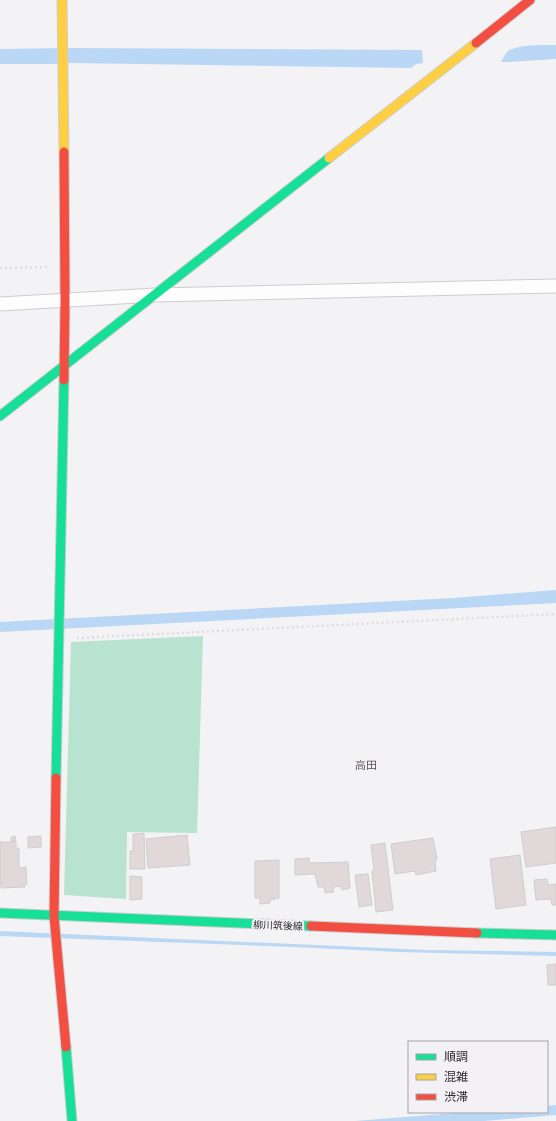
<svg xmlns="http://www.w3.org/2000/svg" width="556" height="1121" font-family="'DejaVu Sans','Noto Sans JP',sans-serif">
<rect width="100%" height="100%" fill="#f3f2f4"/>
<!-- green -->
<path fill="#b8e3d0" d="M 203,636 L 197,833 L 127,832 L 126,899 L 64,895 L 71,642 Z"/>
<!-- water -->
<g fill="#bad7f5">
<path d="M 556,45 L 556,59 L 509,62 L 501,62 C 503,58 505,54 508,51 C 519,44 543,45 556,45 Z"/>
<path d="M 72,48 L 422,50 L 423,63 L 416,64 L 411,68 L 72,63 L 52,64 L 0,64 L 0,49 Z"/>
<path d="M 556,590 L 556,603 L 0,632 L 0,622 L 453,598 Z"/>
<path d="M 0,931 L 65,934 L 427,950 L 556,952 L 556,956 L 399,952 L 293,947 L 0,936 Z"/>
<path d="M 556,1105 L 556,1115 L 484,1121 L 355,1121 L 467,1112 L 547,1112 L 547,1106 Z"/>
</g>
<!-- building -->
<g fill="#e1d9d9" stroke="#cfcece">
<path d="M 556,827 L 556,863 L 526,867 L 521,832 Z"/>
<path d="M 144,833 L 145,869 L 130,869 L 130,851 L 133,851 L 133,834 Z"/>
<path d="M 187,835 L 190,865 L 148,868 L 146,839 Z"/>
<path d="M 15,836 L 16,841 L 11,841 L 11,837 Z"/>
<path d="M 41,836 L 41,847 L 28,848 L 28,837 Z"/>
<path d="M 433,838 L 437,859 L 435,860 L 436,871 L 416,875 L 415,871 L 395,874 L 391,844 Z"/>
<path d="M 0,842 L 16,842 L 16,848 L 19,848 L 19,868 L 26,867 L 27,884 L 25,884 L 25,887 L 1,888 L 0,876 Z"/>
<path d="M 385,843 L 393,910 L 376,912 L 372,871 L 374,870 L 371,845 Z"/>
<path d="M 520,855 L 526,905 L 496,909 L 490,859 Z"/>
<path d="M 309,858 L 310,863 L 348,862 L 350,888 L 342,890 L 341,886 L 333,887 L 334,892 L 325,893 L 324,887 L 318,887 L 315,874 L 295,875 L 295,859 Z"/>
<path d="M 279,860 L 279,898 L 270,900 L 270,903 L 260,904 L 260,898 L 255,898 L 255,861 Z"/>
<path d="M 368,874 L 372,905 L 359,907 L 355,875 Z"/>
<path d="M 130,876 L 142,877 L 142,899 L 130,900 Z"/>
<path d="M 547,879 L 548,885 L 556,884 L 556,905 L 552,905 L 551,899 L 536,900 L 534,880 Z"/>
<path d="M 556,964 L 556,985 L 548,985 L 547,965 Z"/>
</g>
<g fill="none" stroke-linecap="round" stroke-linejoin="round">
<!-- street casing -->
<g stroke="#cecdcf" stroke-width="15">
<path id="street" d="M 0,304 L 155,295 L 556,286"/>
</g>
<!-- fast casing -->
<g stroke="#cecdcf" stroke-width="11">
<g id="fast">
<path d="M 0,416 L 329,158"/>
<path d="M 56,778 L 64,380"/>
<path d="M 0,913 L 311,926"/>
<path d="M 477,933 L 556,935"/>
<path d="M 66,1047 L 72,1121"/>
</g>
</g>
<!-- slow casing -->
<g stroke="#cecdcf" stroke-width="11">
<g id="slow">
<path d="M 62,0 L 64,152"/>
<path d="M 329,158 L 476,43"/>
</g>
</g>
<!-- jam casing -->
<g stroke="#cecdcf" stroke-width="11">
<g id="jam">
<path d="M 476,43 L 530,0"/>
<path d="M 64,152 L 65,301 L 64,380"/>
<path d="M 56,778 L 54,916 L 66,1047"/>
<path d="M 311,926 L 477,933"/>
</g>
</g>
<!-- path -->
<g stroke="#ddddde" stroke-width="2.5" stroke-dasharray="2 3" stroke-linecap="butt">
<path d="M 0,268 L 47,267"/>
<path d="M 77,638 L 556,614"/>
</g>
<!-- street -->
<use href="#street" stroke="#fdfdfd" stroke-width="13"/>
<!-- fast -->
<use href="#fast" stroke="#16e098" stroke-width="9"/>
<!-- slow -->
<use href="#slow" stroke="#ffcf43" stroke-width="9"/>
<!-- jam -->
<use href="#jam" stroke="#f24e42" stroke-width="9"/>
</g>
<g text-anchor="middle" stroke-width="4" stroke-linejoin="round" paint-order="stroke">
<!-- street labels -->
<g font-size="10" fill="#2e2d2f" stroke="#f3f1f5">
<text transform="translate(278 925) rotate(2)" y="4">柳川筑後線</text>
</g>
<!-- neighbourhood labels -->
<g font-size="11" fill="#575458" stroke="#f3f1f5">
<text x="366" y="769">高田</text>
</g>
</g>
<!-- legend -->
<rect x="408" y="1041" width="140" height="72" fill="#f3f1f5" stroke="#a4a3a6"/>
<rect x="416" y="1054" width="20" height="6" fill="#16e098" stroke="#a4a3a6"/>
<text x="444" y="1061" font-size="12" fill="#2e2d2f">順調</text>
<rect x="416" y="1074" width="20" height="6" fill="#ffcf43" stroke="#a4a3a6"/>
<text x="444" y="1081" font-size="12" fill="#2e2d2f">混雑</text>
<rect x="416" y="1094" width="20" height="6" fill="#f24e42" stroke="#a4a3a6"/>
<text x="444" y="1101" font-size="12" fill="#2e2d2f">渋滞</text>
</svg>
